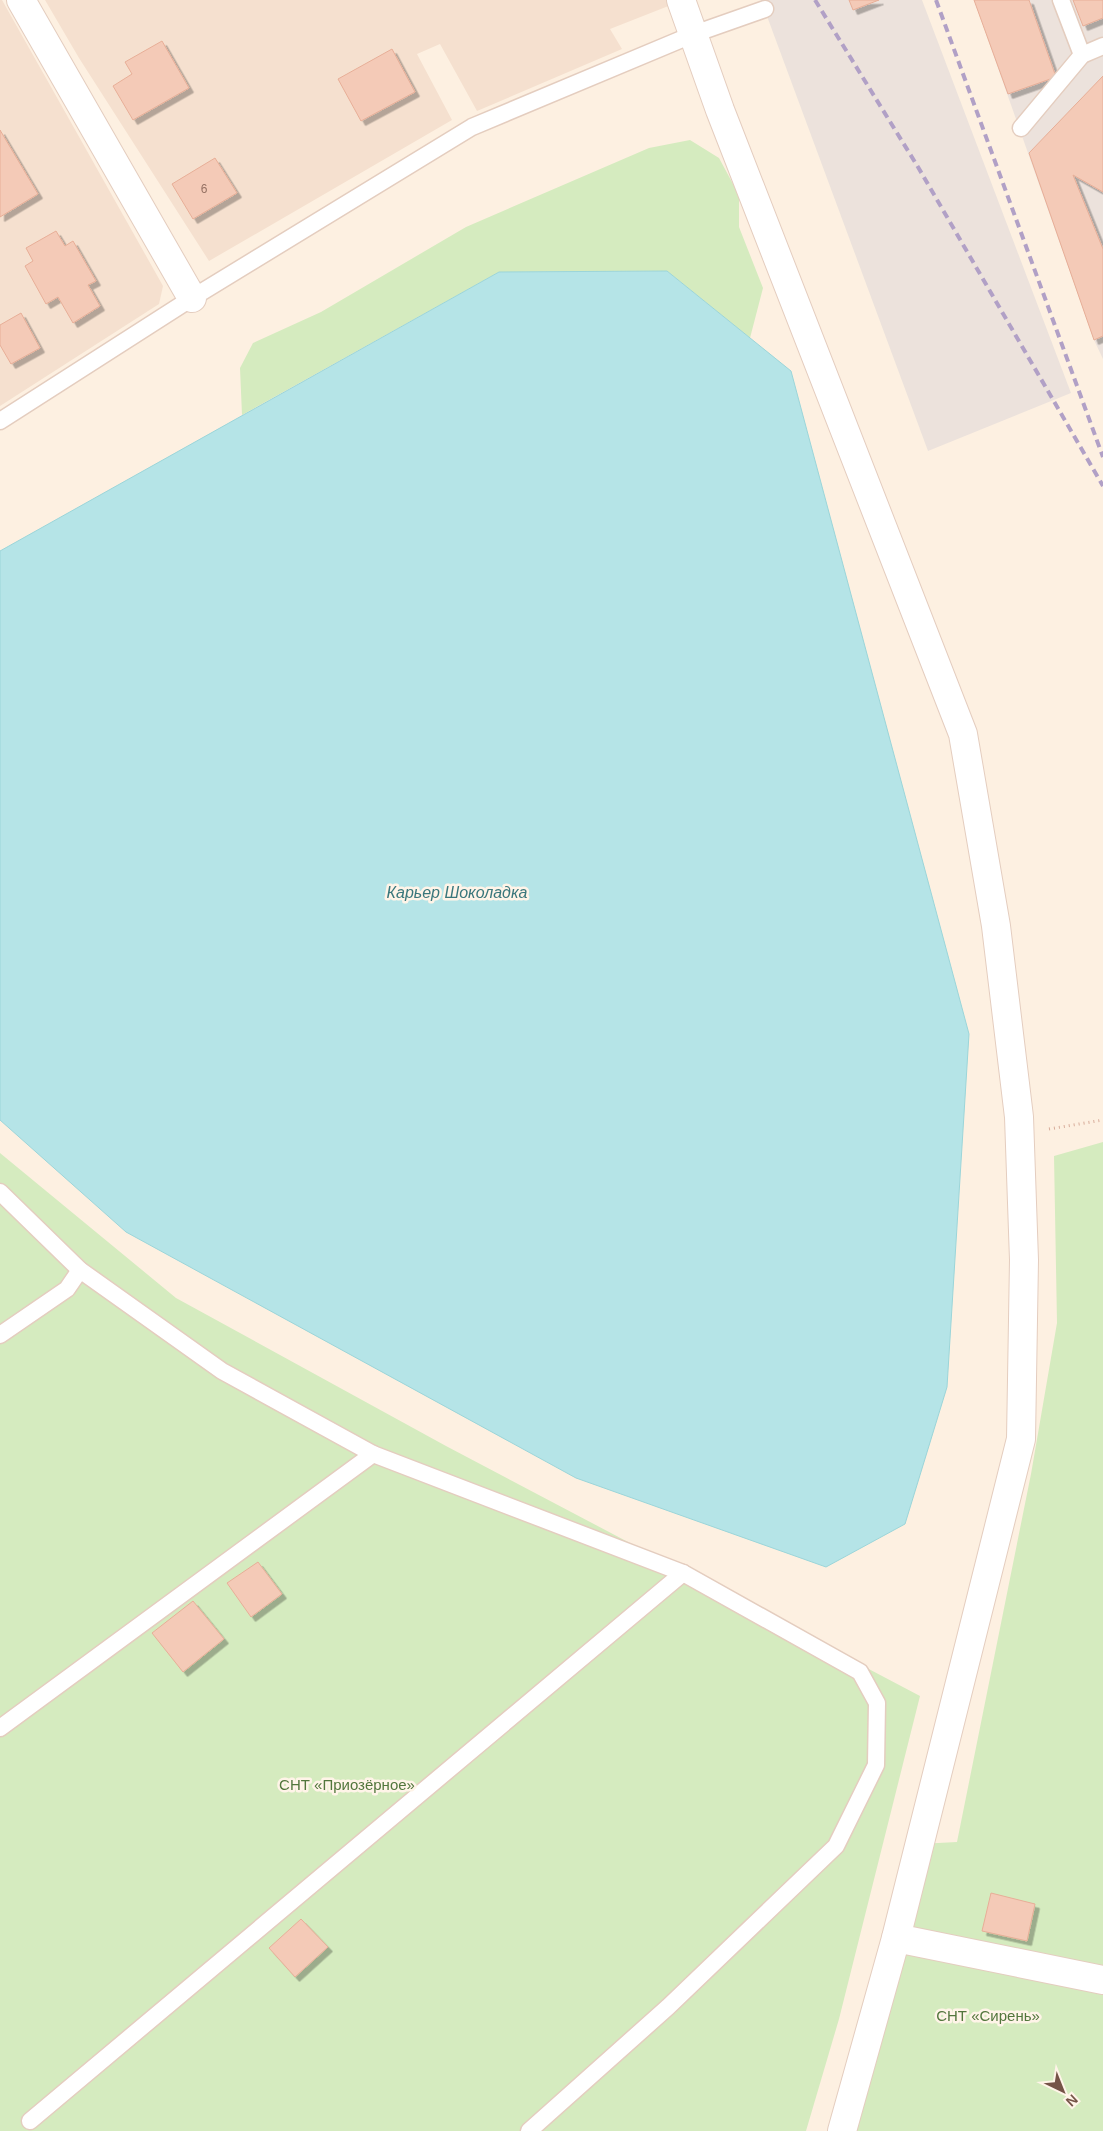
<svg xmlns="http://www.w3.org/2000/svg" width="1103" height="2131" font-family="Arial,sans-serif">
<defs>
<filter id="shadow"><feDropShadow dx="4.5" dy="4.5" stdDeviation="0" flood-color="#0004"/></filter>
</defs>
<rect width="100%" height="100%" fill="#fdf0e1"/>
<!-- residential -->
<g fill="#f5e0cf">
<path d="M 0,0 L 2,0 L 163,286 L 159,304 L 0,406 Z"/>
<path d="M 45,0 L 669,0 L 671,5 L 610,29 L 622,49 L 477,111 L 440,44 L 417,54 L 452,120 L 209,261 L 79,58 Z"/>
</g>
<!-- industrial -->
<g fill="#ece2dc">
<path d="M 761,0 L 922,0 L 1071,393 L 928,451 Z"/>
<path d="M 974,0 L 1103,0 L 1103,359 L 1094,340 Z"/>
</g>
<!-- green -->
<g fill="#d5ebbf">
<path d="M 690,140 L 719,158 L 739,195 L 739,227 L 763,288 L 750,338 L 667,271 L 499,272 L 242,415 L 240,368 L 253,343 L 321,312 L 466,227 L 649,148 Z"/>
<path d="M 1103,1142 L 1103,2131 L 834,2131 L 919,1844 L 957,1842 L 1031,1474 L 1057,1323 L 1054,1156 Z"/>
<path d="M 0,1153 L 176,1298 L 446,1446 L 920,1696 L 839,2019 L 806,2131 L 0,2131 Z"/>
</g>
<!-- water -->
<path fill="#b5e4e7" stroke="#9bd5d9" d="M 667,271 L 791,371 L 969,1034 L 947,1387 L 905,1524 L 826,1567 L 576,1478 L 126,1232 L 0,1120 L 0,551 L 499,272 Z"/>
<!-- building -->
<g fill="#f4cab7" stroke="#e7ae97" filter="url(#shadow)">
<path d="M 849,0 L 879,0 L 853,10 Z"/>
<path d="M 974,0 L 1029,0 L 1056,77 L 1008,94 Z"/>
<path d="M 1073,0 L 1103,0 L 1103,18 L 1083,26 Z"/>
<path d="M 162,41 L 189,88 L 133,120 L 113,86 L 132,74 L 125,62 Z"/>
<path d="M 392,49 L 415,92 L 361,121 L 338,79 Z"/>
<path d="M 1103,76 L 1103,192 L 1073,175 L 1103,249 L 1103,336 L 1094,340 L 1029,153 Z"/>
<path d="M 0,130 L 38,194 L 0,217 Z"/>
<path d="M 215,158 L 237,193 L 193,219 L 172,184 Z"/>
<path d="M 56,231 L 65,246 L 73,241 L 96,281 L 88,285 L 100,306 L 73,323 L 58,297 L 46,304 L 25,266 L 33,261 L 26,248 Z"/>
<path d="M 21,313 L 40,348 L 11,364 L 0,345 L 0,325 Z"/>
<path d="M 258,1562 L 282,1594 L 251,1617 L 227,1583 Z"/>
<path d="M 193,1601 L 224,1639 L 183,1672 L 152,1633 Z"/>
<path d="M 991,1893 L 1035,1904 L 1027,1941 L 982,1931 Z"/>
<path d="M 301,1919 L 328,1947 L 295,1977 L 269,1948 Z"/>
</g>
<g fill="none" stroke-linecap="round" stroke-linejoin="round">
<!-- service casing -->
<g stroke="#e4cdbf" stroke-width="19">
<g id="service">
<path d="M 1061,0 L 1082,55"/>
<path d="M 1021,128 L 1082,55 L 1103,46"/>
<path d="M 0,421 L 192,298 L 472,127 L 694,34 L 765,9"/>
<path d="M 0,1192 L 80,1270 L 222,1371 L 373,1454 L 683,1573 L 860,1672 L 877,1703 L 876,1765 L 836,1846 L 668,2007 L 529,2131"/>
<path d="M 0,1335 L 67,1289 L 80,1270"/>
<path d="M 0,1728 L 373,1454"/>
<path d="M 30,2121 L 683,1573"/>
</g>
</g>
<!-- minor casing -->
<g stroke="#e4cdbf" stroke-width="30">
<g id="minor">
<path d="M 21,0 L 192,298"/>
<path d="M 681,0 L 720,110 L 963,734 L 996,926 L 1019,1117 L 1024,1260 L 1021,1439 L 896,1938 L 842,2131"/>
<path d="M 896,1938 L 1103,1980"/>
</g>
</g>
<!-- path -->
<path stroke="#d8ad9b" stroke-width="3" stroke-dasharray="1 4" stroke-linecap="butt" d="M 1049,1129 L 1103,1120"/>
<!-- service -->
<use href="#service" stroke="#fff" stroke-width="16"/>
<!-- minor -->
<use href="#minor" stroke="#fff" stroke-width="28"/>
<!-- rail -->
<g stroke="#b1a0c6" stroke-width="4" stroke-dasharray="8 5" stroke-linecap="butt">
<path d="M 815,0 L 918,167 L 1103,486"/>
<path d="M 936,0 L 1103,457"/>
</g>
</g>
<g text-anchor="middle" stroke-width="5" stroke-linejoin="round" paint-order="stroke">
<!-- number labels -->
<g font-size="12" fill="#957163">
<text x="204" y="193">6</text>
</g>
<!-- park labels -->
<g font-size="15" fill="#52763c" stroke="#fff4e8">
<text x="347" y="1790">СНТ «Приозёрное»</text>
<text x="988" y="2021">СНТ «Сирень»</text>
</g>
<!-- water labels -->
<g font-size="16" font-style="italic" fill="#3a777c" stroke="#fff4e8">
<text x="457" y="898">Карьер Шоколадка</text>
</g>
</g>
<!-- north arrow -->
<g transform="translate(1063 2091) rotate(137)" stroke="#fff4e8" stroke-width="4" paint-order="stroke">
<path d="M0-4L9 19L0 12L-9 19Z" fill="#755347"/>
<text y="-8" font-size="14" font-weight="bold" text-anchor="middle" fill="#755347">N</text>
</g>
</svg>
